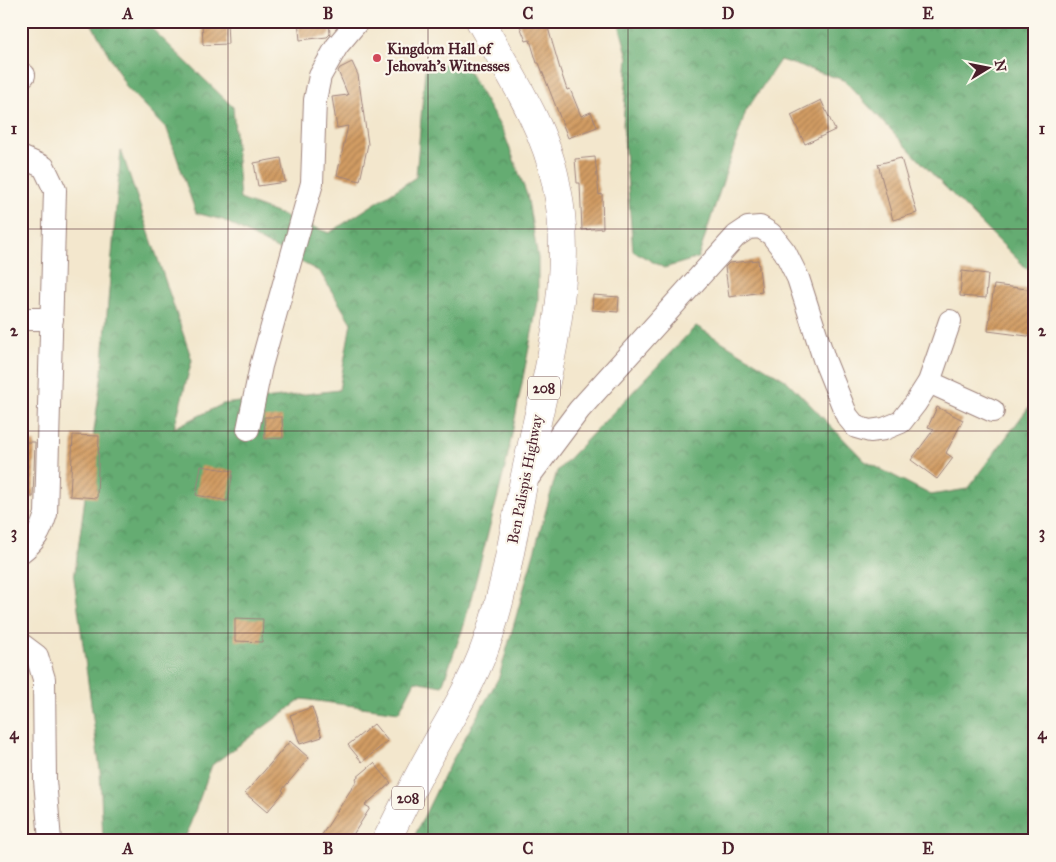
<svg xmlns="http://www.w3.org/2000/svg" width="1056" height="862" font-family="'IM FELL Great Primer',serif">
<defs>
<pattern id="forest-crowns" width="20" height="18" patternUnits="userSpaceOnUse" patternTransform="scale(1.25)"><rect width="20" height="18" fill="#65ac72"/><path d="M2 6a3 3 0 1 1 6 0M12 15a3 3 0 1 1 6 0" fill="none" stroke="#558b5e"/></pattern>
<pattern id="building-hatch" width="6" height="6" patternUnits="userSpaceOnUse" patternTransform="scale(1.25)"><rect width="6" height="6" fill="#d19c63"/><path d="M-1 1l2-2M0 6l6-6M5 7l2-2" fill="none" stroke="#ac7f52"/></pattern>
</defs>
<rect width="100%" height="100%" fill="#fbf7ec"/>
<filter id="ink" filterUnits="userSpaceOnUse"><feTurbulence type="fractalNoise" baseFrequency=".02" numOctaves="2"/><feDisplacementMap in="SourceGraphic" scale="10" xChannelSelector="R" yChannelSelector="G"/><feConvolveMatrix kernelMatrix="1 2 1 2 8 2 1 2 1" color-interpolation-filters="sRGB"/></filter>
<filter id="wash" filterUnits="userSpaceOnUse"><feTurbulence type="fractalNoise" baseFrequency=".0096" numOctaves="4" result="noise"/><feDisplacementMap in="SourceGraphic" scale="20" xChannelSelector="R" yChannelSelector="G"/><feGaussianBlur stdDeviation="1.12" result="paint"/><feColorMatrix in="noise" values="0 0 0 0 0 0 0 0 0 0 0 0 0 0 0 0 0 1.4 0 .05"/><feComposite in="paint" operator="in"/></filter>
<g filter="url(#wash)">
<rect width="100%" height="100%" fill="#f3e7cd"/>
<!-- forest -->
<g fill="url(#forest-crowns)" stroke="#58664e">
<path d="M 90,21 L 144,21 L 233,107 L 240,199 L 329,233 L 416,177 L 425,70 L 461,59 L 504,133 L 527,195 L 538,258 L 538,302 L 506,464 L 464,625 L 442,686 L 415,681 L 399,712 L 302,699 L 212,765 L 184,841 L 103,841 L 100,770 L 74,579 L 102,372 L 121,150 L 192,360 L 174,428 L 223,404 L 339,390 L 351,323 L 320,272 L 223,220 L 196,213 L 167,129 L 127,88 Z"/>
<path d="M 618,21 L 1035,21 L 1035,277 L 939,181 L 844,80 L 780,60 L 746,111 L 698,258 L 664,268 L 633,251 L 623,125 L 628,57 Z"/>
<path d="M 696,326 L 787,381 L 865,461 L 931,495 L 967,489 L 1035,399 L 1035,841 L 412,841 L 444,775 L 499,677 L 557,471 Z"/>
</g>
<g id="blocks">
<!-- building -->
<g fill="url(#building-hatch)">
<path d="M 202,21 L 227,21 L 228,44 L 203,45 Z"/>
<path d="M 298,21 L 329,21 L 330,34 L 327,37 L 300,40 Z"/>
<path d="M 518,21 L 546,21 L 560,69 L 567,90 L 570,89 L 581,116 L 591,112 L 597,127 L 568,138 L 539,63 L 537,63 L 530,40 L 526,41 Z"/>
<path d="M 352,62 L 358,75 L 368,144 L 360,181 L 337,175 L 348,126 L 337,128 L 332,97 L 348,95 L 338,71 L 340,68 Z"/>
<path d="M 821,100 L 835,130 L 805,144 L 791,115 Z"/>
<path d="M 595,157 L 599,195 L 602,194 L 603,228 L 582,230 L 580,183 L 577,183 L 575,159 Z"/>
<path d="M 281,158 L 285,182 L 258,186 L 254,163 Z"/>
<path d="M 901,158 L 917,213 L 893,220 L 878,164 Z"/>
<path d="M 758,260 L 762,292 L 729,297 L 725,267 L 729,263 Z"/>
<path d="M 962,271 L 988,274 L 986,298 L 960,296 Z"/>
<path d="M 994,285 L 1035,290 L 1035,337 L 988,331 Z"/>
<path d="M 593,295 L 619,297 L 618,312 L 592,310 Z"/>
<path d="M 937,407 L 963,420 L 946,453 L 953,458 L 937,479 L 911,460 L 934,429 L 928,427 Z"/>
<path d="M 264,417 L 282,417 L 283,438 L 265,439 Z"/>
<path d="M 73,435 L 99,436 L 97,498 L 70,496 Z"/>
<path d="M 21,442 L 35,442 L 33,497 L 21,497 Z"/>
<path d="M 201,466 L 233,471 L 228,501 L 196,495 Z"/>
<path d="M 235,618 L 263,619 L 262,642 L 235,641 Z"/>
<path d="M 312,707 L 322,737 L 300,744 L 290,715 Z"/>
<path d="M 374,724 L 388,741 L 362,762 L 348,745 Z"/>
<path d="M 290,741 L 309,758 L 282,790 L 284,792 L 267,812 L 245,793 Z"/>
<path d="M 374,763 L 391,783 L 365,805 L 370,808 L 349,841 L 318,841 L 357,780 L 356,778 Z"/>
</g>
</g>
</g>
<g filter="url(#ink)">
<use href="#blocks" fill-opacity="0" stroke="#9e837c" stroke-width="1"/>
<g fill="none" stroke-linecap="round" stroke-linejoin="round">
<!-- street casing -->
<g stroke="#9e837c" stroke-width="24">
<g id="street">
<path d="M 21,75 L 24,75"/>
<path d="M 21,157 L 44,167 L 55,190 L 46,514 C 40,533 36,540 21,552"/>
<path d="M 21,319 L 52,319"/>
<path d="M 929,382 L 993,411"/>
<path d="M 248,429 L 261,366 L 312,183 L 315,100 L 320,76 L 337,46 L 358,21"/>
<path d="M 525,482 L 579,410 L 736,236 L 748,228 L 760,227 L 771,234 L 785,252 L 798,278 L 824,359 L 847,416 L 856,427 L 870,431 L 884,429 L 901,422 L 915,404 L 929,382 L 950,321"/>
<path d="M 21,644 L 37,656 L 44,679 L 45,780 L 50,841"/>
</g>
</g>
<!-- primary casing -->
<g stroke="#9e837c" stroke-width="29">
<path id="primary" d="M 386,841 C 401,812 414,783 430,755 C 449,720 470,687 484,650 C 504,597 512,540 523,485 C 543,386 578,283 556,183 C 545,126 508,71 480,21"/>
</g>
<!-- street -->
<use href="#street" stroke="#fff" stroke-width="22"/>
<!-- primary -->
<use href="#primary" stroke="#fff" stroke-width="28"/>
</g>
</g>
<!-- grid -->
<path fill="none" stroke="#4a1f2b" stroke-width="1" stroke-opacity="0.55" d="M 228,21 L 228,841M 428,21 L 428,841M 628,21 L 628,841M 828,21 L 828,841M 21,229 L 1035,229M 21,431 L 1035,431M 21,633 L 1035,633"/>
<!-- markers -->
<circle fill="#d1495b" stroke="#fbf7ec" stroke-width="2" cx="377" cy="58" r="5"/>
<g text-anchor="middle" stroke-width="4.5" stroke-linejoin="round" paint-order="stroke">
<!-- shield labels -->
<g fill="#fbf7ec" stroke="#7f6065" stroke-width="1">
<rect x="528" y="376.5" width="32" height="23" rx="4"/>
<rect x="392" y="786.5" width="32" height="23" rx="4"/>
</g>
<g font-size="14" font-weight="bold" fill="#4a1f2b">
<text x="544" y="393">208</text>
<text x="408" y="803">208</text>
</g>
<!-- poi labels -->
<g font-size="15" font-weight="bold" fill="#4a1f2b" stroke="#fbf7ec" text-anchor="start">
<text x="387" y="54">Kingdom Hall of<tspan x="387" dy="17">Jehovah's Witnesses</tspan></text>
</g>
<!-- street labels -->
<g font-size="15" fill="#4a1f2b" stroke="#fbf7ec">
<text transform="translate(525 479) rotate(-79)" y="5">Ben Palispis Highway</text>
</g>
</g>
<!-- margin -->
<rect width="1056" height="862" fill="none" stroke="#fbf7ec" stroke-width="55"/>
<!-- north arrow -->
<g transform="translate(988 68) rotate(80)" stroke="#fbf7ec" stroke-width="4" paint-order="stroke">
<path d="M0-4L9 19L0 12L-9 19Z" fill="#4a1f2b"/>
<text y="-8" font-size="14" font-weight="bold" text-anchor="middle" fill="#4a1f2b">N</text>
</g>
<rect x="28" y="28" width="1000" height="806" fill="none" stroke="#4a1f2b" stroke-width="2"/>
<g font-size="16" text-anchor="middle" font-weight="bold" fill="#4a1f2b">
<text x="128" y="19">A</text>
<text x="328" y="19">B</text>
<text x="528" y="19">C</text>
<text x="728" y="19">D</text>
<text x="928" y="19">E</text>
<text x="14" y="134">1</text>
<text x="1042" y="134">1</text>
<text x="14" y="336">2</text>
<text x="1042" y="336">2</text>
<text x="14" y="538">3</text>
<text x="1042" y="538">3</text>
<text x="14" y="739">4</text>
<text x="1042" y="739">4</text>
<text x="128" y="854">A</text>
<text x="328" y="854">B</text>
<text x="528" y="854">C</text>
<text x="728" y="854">D</text>
<text x="928" y="854">E</text>
</g>
</svg>
